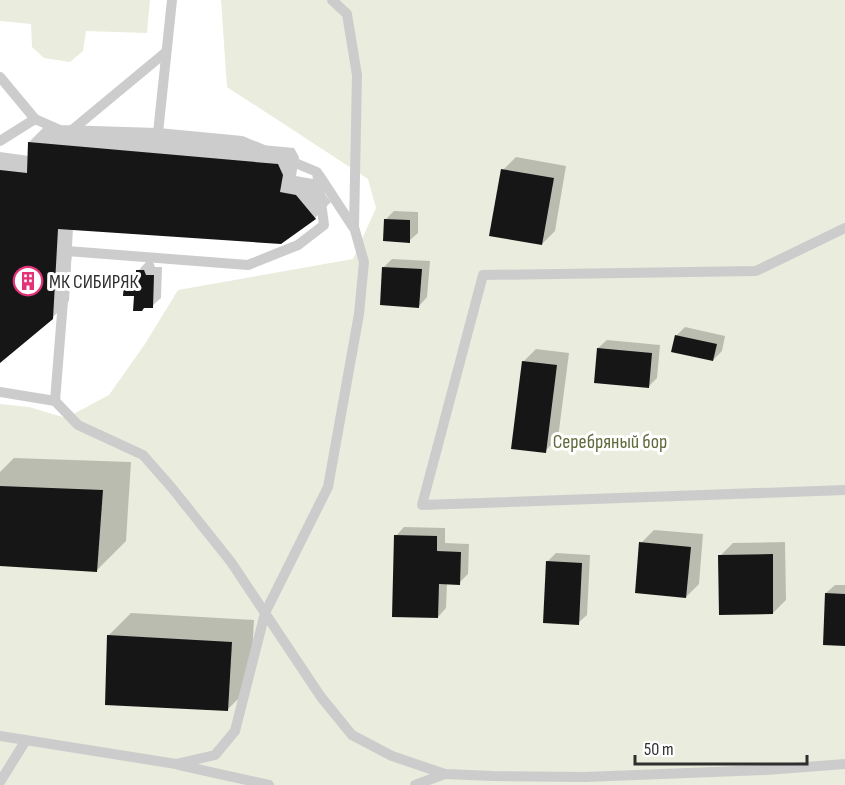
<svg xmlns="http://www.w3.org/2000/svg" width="845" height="785" font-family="'Sofia Sans Condensed',sans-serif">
<rect width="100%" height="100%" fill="#fff"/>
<!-- green -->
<g fill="#eaecdd">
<path d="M 0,0 L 150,0 L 147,33 L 86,31 L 83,51 L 70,62 L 44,58 L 32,47 L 31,24 L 0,21 Z"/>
<path d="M 221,0 L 845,0 L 845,785 L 0,785 L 0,404 L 29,407 L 66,418 L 109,395 L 145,344 L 178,290 L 353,259 L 376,208 L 368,179 L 227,87 Z"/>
</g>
<!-- shadow -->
<g fill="#0003">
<path d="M 46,125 L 294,148 L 299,157 L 296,176 L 313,179 L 331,202 L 315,218 L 73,228 L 69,301 L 52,318 L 0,361 L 0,152 L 29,156 L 29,142 Z"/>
<path d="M 516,157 L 566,166 L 555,231 L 542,244 L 503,170 Z"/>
<path d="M 394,211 L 418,212 L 418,233 L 409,241 L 386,219 Z"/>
<path d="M 392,259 L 430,261 L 427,297 L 419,306 L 383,268 Z"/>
<path d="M 146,262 L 153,262 L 155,267 L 162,267 L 161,298 L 152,306 L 136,295 L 125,284 L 134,275 L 138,275 L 138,271 Z"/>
<path d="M 685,327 L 725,336 L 722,351 L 713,360 L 676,336 Z"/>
<path d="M 607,340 L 660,345 L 657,378 L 648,387 L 598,348 Z"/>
<path d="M 536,349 L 569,353 L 558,438 L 545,451 L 523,362 Z"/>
<path d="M 14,458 L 131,462 L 126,541 L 97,570 L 0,565 L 0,472 Z"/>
<path d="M 404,527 L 445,528 L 445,543 L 469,544 L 468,574 L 459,583 L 447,583 L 446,608 L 438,617 L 396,536 Z"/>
<path d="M 654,530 L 703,534 L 699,584 L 686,597 L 641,543 Z"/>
<path d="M 785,542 L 786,600 L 773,613 L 720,556 L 733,543 Z"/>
<path d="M 556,553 L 590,555 L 587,615 L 578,623 L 547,562 Z"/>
<path d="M 835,585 L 845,585 L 845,645 L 826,593 Z"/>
<path d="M 131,613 L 254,620 L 250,687 L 227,710 L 108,636 Z"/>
</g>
<!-- building -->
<g fill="#161616">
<path d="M 28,142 L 278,164 L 283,175 L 280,192 L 296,195 L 316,219 L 281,244 L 58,229 L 53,319 L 0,363 L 0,170 L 27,173 Z"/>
<path d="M 501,169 L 554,178 L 542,245 L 489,236 Z"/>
<path d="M 384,219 L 410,220 L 410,243 L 383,241 Z"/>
<path d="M 382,267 L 422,269 L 419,308 L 380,305 Z"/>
<path d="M 136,270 L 144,270 L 146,275 L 154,275 L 153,308 L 144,308 L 142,311 L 133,311 L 134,296 L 123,296 L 124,283 L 136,284 Z"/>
<path d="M 675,335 L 717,344 L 713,361 L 671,352 Z"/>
<path d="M 597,348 L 652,353 L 649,388 L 594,383 Z"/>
<path d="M 522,361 L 557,365 L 546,453 L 511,449 Z"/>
<path d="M 0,486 L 103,490 L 97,572 L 0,566 Z"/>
<path d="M 394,535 L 437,536 L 437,551 L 461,552 L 460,585 L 439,584 L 438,618 L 392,617 Z"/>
<path d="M 639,542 L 691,547 L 686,598 L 635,593 Z"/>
<path d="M 773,554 L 773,614 L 719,615 L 718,555 Z"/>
<path d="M 546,561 L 582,563 L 579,625 L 543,623 Z"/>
<path d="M 825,593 L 845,594 L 845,646 L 823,645 Z"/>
<path d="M 107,635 L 232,642 L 228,711 L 105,705 Z"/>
</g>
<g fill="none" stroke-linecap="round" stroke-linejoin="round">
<!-- lane -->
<g stroke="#ccc" stroke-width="10">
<path d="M 0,77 L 35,119 L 60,130 L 158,133"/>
<path d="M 72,130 L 166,52"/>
<path d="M 0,141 L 35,119"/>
<path d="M 319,175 L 353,227"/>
<path d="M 845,228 L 756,271 L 483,275 L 422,505 L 845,490"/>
<path d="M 0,392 L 55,401 L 78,425 L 143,455 L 172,488 L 231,562 L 321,697 L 352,735 L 392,756 L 445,774 L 493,776 L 585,777 L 766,770 L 845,764"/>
<path d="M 55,401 L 67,251 L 248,265 L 298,245 L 324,225 L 317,172 L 242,141 L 158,133 L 172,0"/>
<path d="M 0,736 L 176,764 L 215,755 L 235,731 L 265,613 L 328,487 L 359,314 L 364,262 L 354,227 L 357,75 L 347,14 L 332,0"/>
<path d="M 179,765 L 269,785"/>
<path d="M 0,782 L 26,740"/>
<path d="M 415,785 L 445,774"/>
</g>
</g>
<!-- icons -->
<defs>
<g id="building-ring" transform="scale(1.5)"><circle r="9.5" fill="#fff" stroke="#e43278" stroke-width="1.5"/><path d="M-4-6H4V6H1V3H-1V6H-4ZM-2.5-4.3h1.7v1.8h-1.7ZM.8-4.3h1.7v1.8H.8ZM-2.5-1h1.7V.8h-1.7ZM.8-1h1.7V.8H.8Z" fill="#e43278"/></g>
</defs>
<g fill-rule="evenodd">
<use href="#building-ring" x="28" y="281"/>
</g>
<g text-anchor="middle" stroke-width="6" stroke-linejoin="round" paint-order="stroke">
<!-- poi labels -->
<g font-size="20" fill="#2f2f2f" stroke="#fff" text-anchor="start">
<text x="49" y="288">МК СИБИРЯК</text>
</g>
<!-- park labels -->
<g font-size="20" fill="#616b3c" stroke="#fff">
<text x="610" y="448">Серебряный бор</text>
</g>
</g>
<!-- scale -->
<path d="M635 755v9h172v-9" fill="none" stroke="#2f2f2f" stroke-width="3"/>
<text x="644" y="755" font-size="18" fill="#2f2f2f" stroke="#ffffff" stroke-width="4.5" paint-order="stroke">50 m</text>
</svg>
